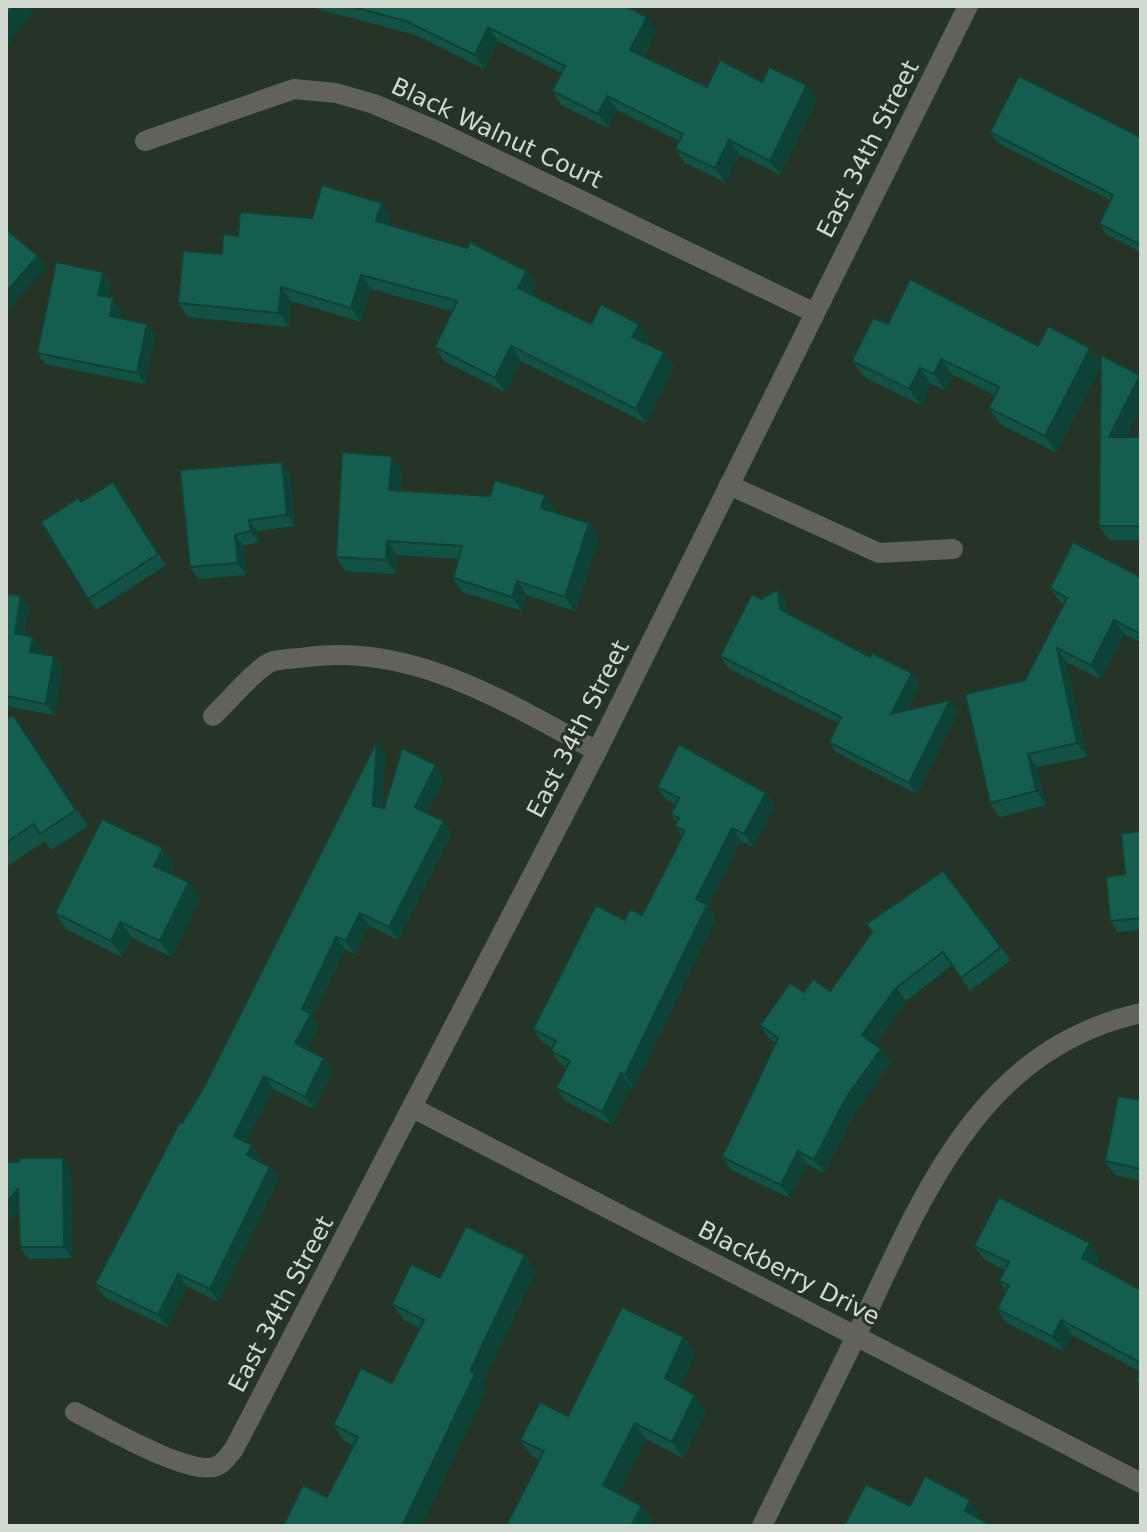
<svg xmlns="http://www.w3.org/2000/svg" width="1147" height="1532" font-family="'DejaVu Sans',sans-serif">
<rect width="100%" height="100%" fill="#263425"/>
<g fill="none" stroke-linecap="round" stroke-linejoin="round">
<!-- street -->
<g stroke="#616258" stroke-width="20">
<path d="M 145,141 L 294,89 L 336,93 L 374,104 L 437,131 L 815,313"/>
<path d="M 729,485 L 879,553 L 953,549"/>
<path d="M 213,716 C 227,703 255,669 271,662 C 281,658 297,659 307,657 C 414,643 507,703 597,751"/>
<path d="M 413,1108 L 1141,1483"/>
<path d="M 75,1412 C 102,1425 191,1478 217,1466 C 223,1464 230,1454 234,1449 L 597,751 L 968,6"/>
<path d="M 762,1526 C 793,1462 826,1399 856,1336 C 922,1199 976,1050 1141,1013"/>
</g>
</g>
<!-- wall -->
<g fill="#125144">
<path d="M 206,6 L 240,6 L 240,8 Z"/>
<path d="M 307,6 L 626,6 L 656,31 L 644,57 L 707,87 L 762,82 L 807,85 L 817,99 L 780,175 L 739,154 L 725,182 L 685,163 L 675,149 L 679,141 L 617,110 L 608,128 L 561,105 L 552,91 L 561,73 L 498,41 L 484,69 L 416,35 Z"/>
<path d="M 990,132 L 1141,137 L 1141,252 L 1107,235 L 1099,224 L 1110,200 L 998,143 Z"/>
<path d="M 382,203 L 391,217 L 389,224 L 527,271 L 536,285 L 531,295 L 591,324 L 649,338 L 646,344 L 664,352 L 674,367 L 646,423 L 521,361 L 505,392 L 444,361 L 435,347 L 452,311 L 371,289 L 361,322 L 291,301 L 289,327 L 188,317 L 178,303 L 238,236 Z"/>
<path d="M 103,272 L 111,283 L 108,297 L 121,310 L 119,318 L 155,335 L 145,384 L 45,364 L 37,353 Z"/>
<path d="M 888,324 L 1038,346 L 1090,348 L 1101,363 L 1141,376 L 1141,406 L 1126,437 L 1141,437 L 1141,540 L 1109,540 L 1099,526 L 1101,365 L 1056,452 L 1000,424 L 989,408 L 995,395 L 953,375 L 945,390 L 931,384 L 921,405 L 864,377 L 852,361 Z"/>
<path d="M 402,470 L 400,491 L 490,496 L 545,495 L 555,509 L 554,512 L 599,537 L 575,611 L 527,595 L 522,611 L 462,592 L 453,578 L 458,559 L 397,555 L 396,574 L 345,571 L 336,557 Z"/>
<path d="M 290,474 L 295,526 L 257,531 L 259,542 L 243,546 L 246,575 L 198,579 L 190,567 Z"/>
<path d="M 121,494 L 166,565 L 96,610 L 88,599 L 81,502 Z"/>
<path d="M 1141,577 L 1141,643 L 1124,634 L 1101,679 L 1066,662 L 1087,757 L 1037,767 L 1046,805 L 1000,817 L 990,803 L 1025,680 L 1064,604 L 1060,602 L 1050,588 Z"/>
<path d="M 778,590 L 786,602 L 787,613 L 920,684 L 907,710 L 950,700 L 958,712 L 917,794 L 837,753 L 829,742 L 838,723 L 728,668 L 720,656 L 761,599 Z"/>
<path d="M 6,593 L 29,607 L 24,635 L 33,637 L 41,648 L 40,653 L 54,656 L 62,667 L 54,715 L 6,706 Z"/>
<path d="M 13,715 L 88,826 L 51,850 L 45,841 L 6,867 L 6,720 Z"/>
<path d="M 385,753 L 382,808 L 444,778 L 427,813 L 444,821 L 452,833 L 398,940 L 369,925 L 355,954 L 345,949 L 313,1017 L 319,1026 L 307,1049 L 333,1071 L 314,1109 L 273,1089 L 246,1142 L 252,1145 L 261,1158 L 259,1161 L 279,1179 L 218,1302 L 187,1286 L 167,1327 L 104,1297 L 95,1284 L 182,1123 L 204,1087 Z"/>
<path d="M 657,787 L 766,793 L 775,806 L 753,847 L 741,841 L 708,906 L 716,918 L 634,1088 L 631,1086 L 612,1125 L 565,1101 L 556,1088 L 567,1067 L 560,1064 L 551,1051 L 553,1048 L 542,1042 L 533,1029 L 625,920 L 642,915 L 682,836 L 675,826 L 677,823 L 671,814 L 676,805 L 666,800 Z"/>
<path d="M 1141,831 L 1141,930 L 1118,932 L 1110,921 Z"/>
<path d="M 163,848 L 174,864 L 170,873 L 189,882 L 200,898 L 172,957 L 132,938 L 122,957 L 66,929 L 55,913 Z"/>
<path d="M 872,932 L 1001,947 L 1011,960 L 970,991 L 952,965 L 906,1001 L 875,1044 L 891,1062 L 855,1112 L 824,1173 L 807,1164 L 790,1198 L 731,1170 L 722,1157 L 776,1043 L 769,1038 L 760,1025 L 804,992 L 830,991 Z"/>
<path d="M 1141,1100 L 1141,1181 L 1115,1175 L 1105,1161 Z"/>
<path d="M 6,1162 L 71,1169 L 72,1258 L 28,1259 L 20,1247 L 19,1208 L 6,1223 Z"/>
<path d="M 974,1246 L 1100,1258 L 1096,1265 L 1141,1290 L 1141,1389 L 1136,1381 L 1141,1372 L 1072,1335 L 1063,1351 L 1007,1323 L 997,1309 L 1006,1291 L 999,1281 L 1005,1270 L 985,1260 Z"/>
<path d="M 525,1255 L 536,1271 L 482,1384 L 486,1390 L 421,1526 L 283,1526 L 327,1497 L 353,1446 L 344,1441 L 333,1425 L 392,1383 L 419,1328 L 404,1320 L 392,1304 L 440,1278 Z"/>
<path d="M 684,1337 L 695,1354 L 680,1386 L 706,1411 L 683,1458 L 646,1439 L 618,1494 L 642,1506 L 653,1522 L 532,1456 L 520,1440 L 568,1416 Z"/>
</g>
<!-- shaded-wall -->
<g fill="#0f4237">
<path d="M 14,6 L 32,6 L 34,9 L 6,48 L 6,16 Z"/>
<path d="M 647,17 L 656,31 L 640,64 L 630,50 Z"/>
<path d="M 488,27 L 498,41 L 484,69 L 475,55 Z"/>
<path d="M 807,85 L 817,99 L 780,175 L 770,161 Z"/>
<path d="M 607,96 L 617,110 L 608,128 L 598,114 Z"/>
<path d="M 729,140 L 739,154 L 725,182 L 715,168 Z"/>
<path d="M 382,203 L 391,217 L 386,235 L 376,221 Z"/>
<path d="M 38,256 L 46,268 L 6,312 L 6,292 Z"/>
<path d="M 527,271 L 536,285 L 527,302 L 518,288 Z"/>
<path d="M 103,272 L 111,283 L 106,307 L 98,295 Z"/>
<path d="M 361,275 L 371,289 L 361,322 L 351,308 Z"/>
<path d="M 281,287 L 291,301 L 289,327 L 279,313 Z"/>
<path d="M 113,298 L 121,310 L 117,328 L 110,316 Z"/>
<path d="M 147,324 L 155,335 L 145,384 L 137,373 Z"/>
<path d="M 639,324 L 649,338 L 642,351 L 632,337 Z"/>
<path d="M 511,346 L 521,361 L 505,392 L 495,378 Z"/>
<path d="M 1090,348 L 1101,364 L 1056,452 L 1045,436 Z"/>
<path d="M 664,352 L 674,367 L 646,423 L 636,409 Z"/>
<path d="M 941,359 L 953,375 L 945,390 L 934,374 Z"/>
<path d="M 920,368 L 931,384 L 921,405 L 909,389 Z"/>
<path d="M 1140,375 L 1141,376 L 1141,406 L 1119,451 L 1109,437 Z"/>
<path d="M 392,456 L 402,470 L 399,504 L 389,490 Z"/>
<path d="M 282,462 L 290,474 L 295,526 L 287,515 Z"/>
<path d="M 545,495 L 555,509 L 551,522 L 541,508 Z"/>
<path d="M 249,520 L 257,531 L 259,542 L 251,531 Z"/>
<path d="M 589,523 L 599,537 L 575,611 L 565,597 Z"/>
<path d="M 235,535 L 243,546 L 246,575 L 238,563 Z"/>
<path d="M 387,541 L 397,555 L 396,574 L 386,560 Z"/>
<path d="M 517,581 L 527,595 L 522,611 L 512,597 Z"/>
<path d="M 778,590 L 786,602 L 788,621 L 780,609 Z"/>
<path d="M 21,596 L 29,607 L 22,644 L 15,633 Z"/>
<path d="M 1114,620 L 1124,634 L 1101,679 L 1091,665 Z"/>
<path d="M 33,637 L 41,648 L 38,663 L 30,652 Z"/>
<path d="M 1057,648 L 1066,662 L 1087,757 L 1077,743 Z"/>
<path d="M 54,656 L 62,667 L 54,715 L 46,704 Z"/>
<path d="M 912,673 L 920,684 L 899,725 L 891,714 Z"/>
<path d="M 950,700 L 958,712 L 917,794 L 909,783 Z"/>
<path d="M 377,741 L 385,753 L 381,819 L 373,806 Z"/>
<path d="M 1028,754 L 1037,767 L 1046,805 L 1036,791 Z"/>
<path d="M 436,765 L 444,778 L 424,819 L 415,807 Z"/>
<path d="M 766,793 L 775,806 L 753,847 L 744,834 Z"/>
<path d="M 444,821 L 452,833 L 398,940 L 389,927 Z"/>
<path d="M 732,828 L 741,841 L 708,906 L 716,918 L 634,1088 L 625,1075 L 696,899 Z"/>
<path d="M 163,848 L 174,864 L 166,882 L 154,866 Z"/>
<path d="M 189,882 L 200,898 L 172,957 L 160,941 Z"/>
<path d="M 360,913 L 369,925 L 355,954 L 346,941 Z"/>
<path d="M 120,922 L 132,938 L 122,957 L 111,941 Z"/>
<path d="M 336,937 L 345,949 L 313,1017 L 319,1026 L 304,1055 L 295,1043 L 302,1009 Z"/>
<path d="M 896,988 L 906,1001 L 872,1048 L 862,1035 Z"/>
<path d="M 881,1049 L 891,1062 L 855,1112 L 824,1173 L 814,1160 L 846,1098 Z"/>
<path d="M 324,1058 L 333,1071 L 314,1109 L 305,1097 Z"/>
<path d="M 621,1073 L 631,1086 L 612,1125 L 602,1112 Z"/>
<path d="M 264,1076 L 273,1089 L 243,1148 L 234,1136 Z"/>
<path d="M 252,1145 L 261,1158 L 256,1167 L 247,1155 Z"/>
<path d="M 798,1151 L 807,1164 L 790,1198 L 781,1185 Z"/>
<path d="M 63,1158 L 71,1169 L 72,1258 L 64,1247 Z"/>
<path d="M 270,1167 L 279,1179 L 218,1302 L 210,1289 Z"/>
<path d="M 18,1189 L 26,1200 L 6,1223 L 6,1203 Z"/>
<path d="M 1090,1243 L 1100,1258 L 1092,1273 L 1082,1258 Z"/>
<path d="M 525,1255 L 536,1271 L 482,1384 L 486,1390 L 421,1526 L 402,1526 L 470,1371 Z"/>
<path d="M 178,1274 L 187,1286 L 167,1327 L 158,1315 Z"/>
<path d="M 1061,1320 L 1072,1335 L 1063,1351 L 1053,1337 Z"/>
<path d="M 684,1337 L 695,1354 L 676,1395 L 665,1378 Z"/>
<path d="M 695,1395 L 706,1411 L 683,1458 L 672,1442 Z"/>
<path d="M 635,1423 L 646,1439 L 614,1502 L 603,1485 Z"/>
<path d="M 970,1500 L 980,1515 L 975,1526 L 965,1511 Z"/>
<path d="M 642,1506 L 653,1522 L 651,1526 L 631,1526 Z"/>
</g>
<!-- building -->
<g fill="#155e4f" stroke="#0f4237" stroke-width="2">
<path d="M 6,6 L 14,6 L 6,16 Z"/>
<path d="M 349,6 L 626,6 L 647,17 L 630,50 L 707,87 L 720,60 L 762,82 L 769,67 L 807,85 L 770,161 L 729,140 L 715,168 L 675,149 L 683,134 L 607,96 L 598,114 L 552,91 L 565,66 L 488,27 L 475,55 L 406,21 Z"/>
<path d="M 1019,76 L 1141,137 L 1141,245 L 1099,224 L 1113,195 L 990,132 Z"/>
<path d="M 322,185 L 382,203 L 376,221 L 467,248 L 470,242 L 527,271 L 518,288 L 591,324 L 601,304 L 639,324 L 632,337 L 664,352 L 636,409 L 511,346 L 495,378 L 435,347 L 457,301 L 361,275 L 351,308 L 281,287 L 279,313 L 178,303 L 183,251 L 222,254 L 223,234 L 238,236 L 240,212 L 312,218 Z"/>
<path d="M 6,229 L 38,256 L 6,292 Z"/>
<path d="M 56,262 L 103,272 L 98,295 L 113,298 L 110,316 L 147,324 L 137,373 L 37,353 Z"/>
<path d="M 910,279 L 1038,346 L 1048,326 L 1090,348 L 1045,436 L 989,408 L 999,387 L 941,359 L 934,374 L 920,368 L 909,389 L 852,361 L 873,318 L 888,324 Z"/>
<path d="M 1101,355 L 1140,375 L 1109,437 L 1141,437 L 1141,526 L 1099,526 Z"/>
<path d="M 342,452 L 392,456 L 389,490 L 490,496 L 495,480 L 545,495 L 541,508 L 589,523 L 565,597 L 517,581 L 512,597 L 453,578 L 462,546 L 387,541 L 386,560 L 336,557 Z"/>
<path d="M 282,462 L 287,515 L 249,520 L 251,531 L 235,535 L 238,563 L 190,567 L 180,470 Z"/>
<path d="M 113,482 L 158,554 L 88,599 L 41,522 L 78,498 L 81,502 Z"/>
<path d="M 1073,542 L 1141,577 L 1141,634 L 1114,620 L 1091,665 L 1057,648 L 1077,743 L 1028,754 L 1036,791 L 990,803 L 965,694 L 1025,680 L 1067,598 L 1050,588 Z"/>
<path d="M 778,590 L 780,609 L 870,657 L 872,653 L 912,673 L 891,714 L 950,700 L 909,783 L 829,742 L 841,717 L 720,656 L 752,594 L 761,599 Z"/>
<path d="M 6,593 L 21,596 L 15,633 L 33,637 L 30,652 L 54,656 L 46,704 L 6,696 Z"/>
<path d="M 13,715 L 76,810 L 40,834 L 34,824 L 6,843 L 6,720 Z"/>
<path d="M 377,741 L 373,806 L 384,808 L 402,748 L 436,765 L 415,807 L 444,821 L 389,927 L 360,913 L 346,941 L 336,937 L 302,1009 L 311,1014 L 295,1043 L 324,1058 L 305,1097 L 264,1076 L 234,1136 L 252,1145 L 247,1155 L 270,1167 L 210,1289 L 178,1274 L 158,1315 L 95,1284 L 180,1122 L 182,1123 L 204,1087 Z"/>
<path d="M 679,744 L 766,793 L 744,834 L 732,828 L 696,899 L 707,905 L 625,1075 L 621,1073 L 602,1112 L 556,1088 L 570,1061 L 551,1051 L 556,1041 L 533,1029 L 596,905 L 625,920 L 630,909 L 642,915 L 685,831 L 675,826 L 679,818 L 671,814 L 679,798 L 657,787 Z"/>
<path d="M 102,819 L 163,848 L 154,866 L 189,882 L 160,941 L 120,922 L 111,941 L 55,913 Z"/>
<path d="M 1141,831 L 1141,918 L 1110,921 L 1106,877 L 1125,874 L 1121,833 Z"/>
<path d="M 943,871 L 1001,947 L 961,978 L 943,952 L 896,988 L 862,1035 L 881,1049 L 846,1098 L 814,1160 L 798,1151 L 781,1185 L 722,1157 L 778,1038 L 760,1025 L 790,983 L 804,992 L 813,979 L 830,991 L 872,932 L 866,924 Z"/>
<path d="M 1118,1096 L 1141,1100 L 1141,1169 L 1105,1161 Z"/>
<path d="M 18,1158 L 63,1158 L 64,1247 L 20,1247 L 18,1189 L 6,1203 L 6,1162 L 19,1162 Z"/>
<path d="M 999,1197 L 1090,1243 L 1082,1258 L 1141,1290 L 1141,1363 L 1061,1320 L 1053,1337 L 997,1309 L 1009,1285 L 999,1281 L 1009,1262 L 974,1246 Z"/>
<path d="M 466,1226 L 525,1255 L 470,1371 L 475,1374 L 402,1526 L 283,1526 L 303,1485 L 327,1497 L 358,1437 L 333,1425 L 361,1368 L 392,1383 L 424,1320 L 392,1304 L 411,1264 L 440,1278 Z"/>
<path d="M 622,1307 L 684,1337 L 665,1378 L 695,1395 L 672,1442 L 635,1423 L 603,1485 L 642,1506 L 631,1526 L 506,1526 L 544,1451 L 520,1440 L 540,1402 L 568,1416 Z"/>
<path d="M 1141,1371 L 1141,1384 L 1136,1381 Z"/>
<path d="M 925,1476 L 970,1500 L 965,1511 L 993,1526 L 844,1526 L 866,1484 L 910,1506 Z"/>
</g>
<g text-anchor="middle" stroke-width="6" stroke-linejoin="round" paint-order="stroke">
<!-- street labels -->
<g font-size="24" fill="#d1dad0" stroke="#263425">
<text transform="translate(497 133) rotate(25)" y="8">Black Walnut Court</text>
<text transform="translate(868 149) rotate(-63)" y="8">East 34th Street</text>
<text transform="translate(578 729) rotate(-63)" y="8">East 34th Street</text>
<text transform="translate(789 1273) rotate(27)" y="8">Blackberry Drive</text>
<text transform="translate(281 1304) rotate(-62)" y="8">East 34th Street</text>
</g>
</g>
<!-- border -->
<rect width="1147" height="1532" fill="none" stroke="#d1dad0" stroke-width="16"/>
</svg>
